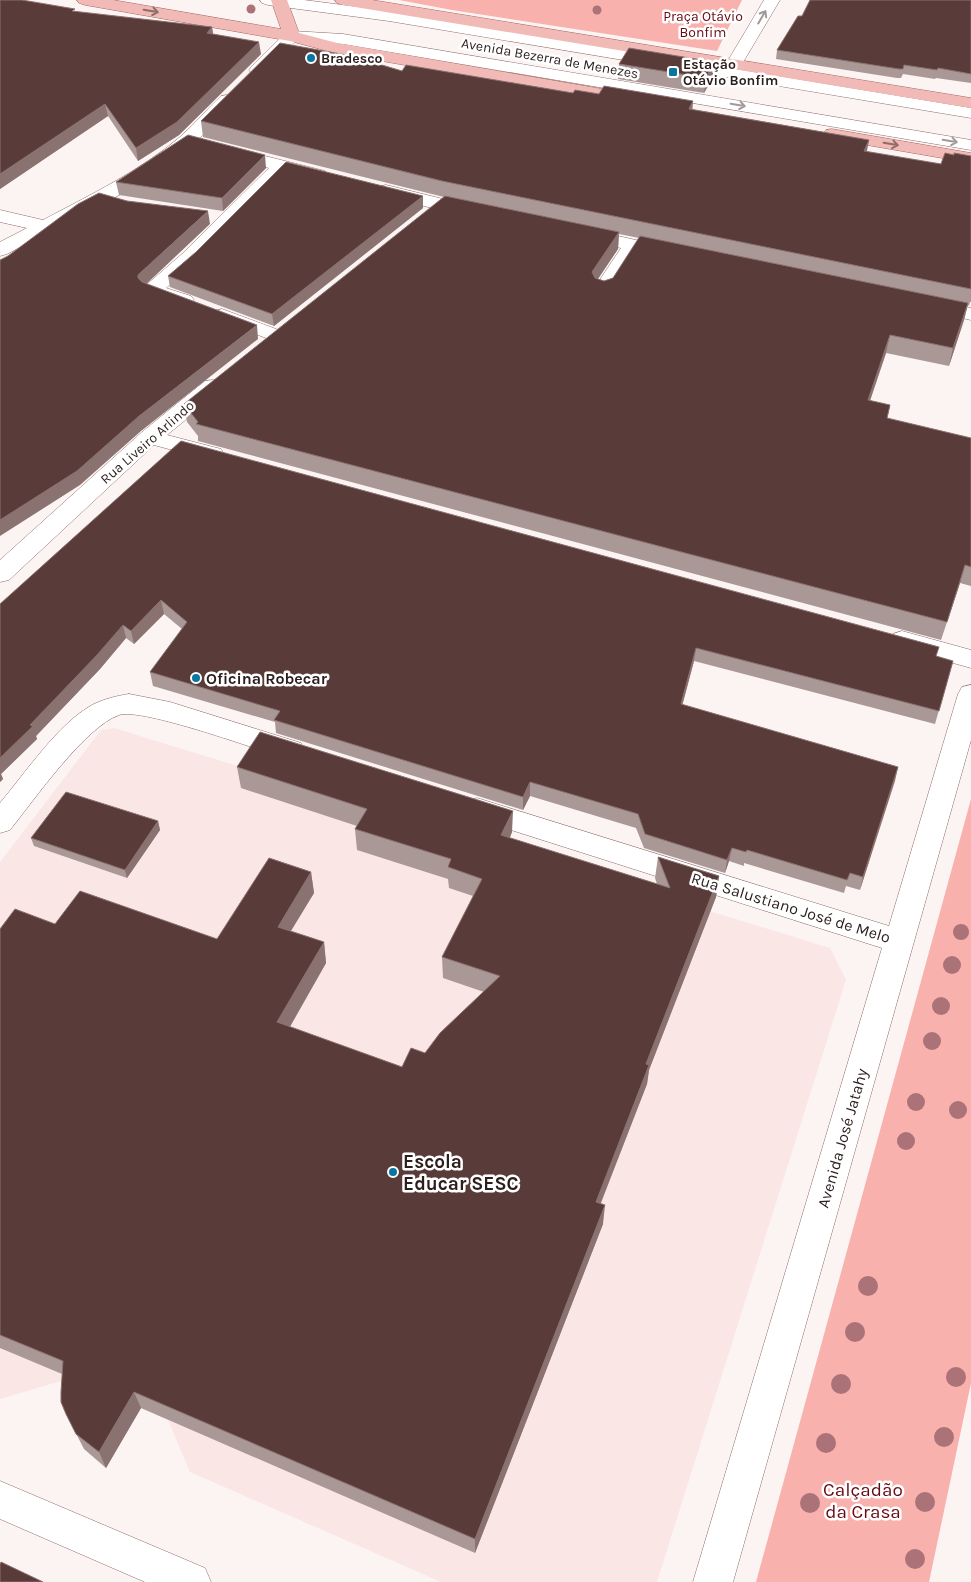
<svg xmlns="http://www.w3.org/2000/svg" width="971" height="1582" font-family="Karla,sans-serif">
<rect width="100%" height="100%" fill="#fcf4f3"/>
<!-- built -->
<path fill="#fae7e5" d="M 114,728 L 830,948 L 846,980 L 657,1582 L 441,1582 L 190,1472 L 168,1420 L 71,1378 L 0,1399 L 0,862 L 101,730 Z"/>
<!-- green -->
<g fill="#f8b1ac">
<path d="M 399,0 L 742,0 L 717,51 L 452,10 Z"/>
<path d="M 971,799 L 971,1383 L 929,1582 L 756,1582 Z"/>
</g>
<g fill="none" stroke-linecap="round" stroke-linejoin="round">
<!-- minor casing -->
<g stroke="#8c6b68" stroke-width="1">
<g id="minor">
<path d="M 260,0 L 304,0 L 389,11 L 728,67 L 726,64 L 764,0 L 780,0 L 742,64 L 740,68 L 736,69 L 971,108 L 971,118 L 389,21 L 268,5 L 262,3 Z"/>
<path d="M 292,31 L 343,34 L 971,140 L 971,150 L 343,44 L 296,41 L 264,74 L 252,74 L 249,70 L 252,66 L 286,32 Z"/>
<path d="M 227,95 L 233,96 L 236,100 L 233,104 C 219,117 207,132 192,145 C 138,191 69,221 7,254 L 0,256 L 0,242 L 27,228 L 0,222 L 0,210 L 43,220 C 90,195 140,171 180,137 C 195,124 207,109 221,96 Z"/>
<path d="M 229,147 L 325,171 L 327,175 L 325,179 L 318,181 L 286,172 L 196,262 L 166,288 L 191,296 L 194,300 L 191,304 L 184,306 L 145,294 L 142,290 L 145,286 L 182,254 L 269,168 L 223,156 L 220,152 L 223,148 Z"/>
<path d="M 386,185 L 480,208 L 483,212 L 480,216 L 473,218 L 379,195 L 377,191 L 379,187 Z"/>
<path d="M 582,228 L 676,249 L 679,253 L 676,257 L 669,259 L 638,252 L 610,294 L 603,296 L 596,294 L 593,290 L 621,248 L 575,238 L 572,234 L 575,230 Z"/>
<path d="M 929,299 L 971,308 L 971,320 L 922,309 L 919,305 L 922,301 Z"/>
<path d="M 222,309 L 284,332 L 287,336 L 284,340 L 277,342 L 215,319 L 212,315 L 215,311 Z"/>
<path d="M 213,380 L 221,381 L 224,386 L 221,391 L 167,435 L 221,449 L 224,454 L 221,459 L 213,461 L 154,445 L 9,580 L 0,582 L 0,560 L 142,432 L 205,381 Z"/>
<path d="M 902,631 L 971,650 L 971,668 L 893,646 L 889,640 L 893,634 Z"/>
<path d="M 971,685 L 971,740 L 733,1582 L 693,1582 L 882,948 L 467,816 L 463,809 L 467,802 L 477,798 L 889,926 L 958,694 L 962,687 Z"/>
<path d="M 129,694 L 170,702 L 301,743 L 304,750 L 301,757 L 291,760 C 261,751 141,707 119,715 C 85,727 34,800 10,830 L 0,833 L 0,803 C 26,772 58,724 92,705 C 104,699 116,696 129,694 Z"/>
<path d="M 0,1481 L 205,1568 L 211,1582 L 145,1582 L 0,1519 Z"/>
</g>
</g>
<!-- major casing -->
<g stroke="#a56661" stroke-width="1">
<g id="major">
<path d="M 77,0 L 113,0 L 281,29 L 271,0 L 287,0 L 299,33 L 337,43 L 637,95 L 643,96 L 646,100 L 643,104 L 637,105 L 335,53 L 290,41 L 85,5 L 79,3 Z"/>
<path d="M 335,0 L 372,0 L 971,98 L 971,108 L 343,5 L 337,3 Z"/>
<path d="M 832,129 L 971,153 L 971,163 L 826,138 L 823,134 L 826,130 Z"/>
</g>
</g>
<!-- minor -->
<use href="#minor" fill="#fff" fill-rule="evenodd"/>
<!-- major -->
<use href="#major" fill="#f1bab6" fill-rule="evenodd"/>
</g>
<!-- trees -->
<g fill="#ab7378">
<circle cx="251" cy="9" r="4.5"/>
<circle cx="597" cy="10" r="4.5"/>
<circle cx="710" cy="15" r="4.5"/>
<circle cx="961" cy="932" r="8"/>
<circle cx="952" cy="965" r="9"/>
<circle cx="941" cy="1006" r="9"/>
<circle cx="932" cy="1041" r="9"/>
<circle cx="916" cy="1102" r="9"/>
<circle cx="958" cy="1110" r="9"/>
<circle cx="906" cy="1141" r="9"/>
<circle cx="868" cy="1286" r="10"/>
<circle cx="855" cy="1332" r="10"/>
<circle cx="956" cy="1377" r="10"/>
<circle cx="841" cy="1384" r="10"/>
<circle cx="944" cy="1437" r="10"/>
<circle cx="826" cy="1443" r="10"/>
<circle cx="925" cy="1502" r="10"/>
<circle cx="810" cy="1503" r="10"/>
<circle cx="915" cy="1559" r="10"/>
</g>
<!-- wall -->
<g fill="#aa9896" fill-rule="evenodd">
<path d="M 0,0 L 76,12 L 212,27 L 213,34 L 261,54 L 179,135 L 138,161 L 108,116 L 0,189 Z"/>
<path d="M 971,0 L 971,83 L 936,78 L 935,79 L 903,74 L 901,78 L 897,78 L 776,59 L 777,50 L 802,16 Z"/>
<path d="M 619,64 L 713,77 L 704,93 L 618,79 Z"/>
<path d="M 402,71 L 692,109 L 869,140 L 866,152 L 941,164 L 954,155 L 971,156 L 971,302 L 970,302 L 969,306 L 968,305 L 964,320 L 949,366 L 886,353 L 870,401 L 890,405 L 887,419 L 971,438 L 971,586 L 960,583 L 941,640 L 198,441 L 198,436 L 187,422 L 184,404 L 444,197 L 203,137 L 201,121 ZM 619,234 L 639,238 L 613,278 L 604,281 L 598,279 L 618,249 Z"/>
<path d="M 266,168 L 223,211 L 119,195 L 116,182 Z"/>
<path d="M 423,196 L 423,208 L 274,326 L 170,287 L 168,276 L 196,252 Z"/>
<path d="M 181,441 L 953,661 L 935,724 L 694,661 L 682,705 L 898,767 L 860,890 L 846,886 L 844,893 L 744,863 L 744,866 L 729,861 L 725,873 L 644,848 L 636,828 L 530,796 L 523,810 L 276,733 L 275,722 L 153,686 L 150,672 L 182,629 L 164,614 L 134,644 L 126,638 L 100,669 L 36,736 L 37,739 L 1,774 L 3,779 L 0,782 L 0,604 Z"/>
<path d="M 237,767 L 512,832 L 510,838 L 657,884 L 655,878 L 658,857 L 719,876 L 716,897 L 649,1070 L 647,1084 L 601,1203 L 603,1224 L 475,1553 L 141,1408 L 106,1468 L 84,1449 L 66,1414 L 62,1374 L 0,1348 L 0,929 L 55,924 L 217,939 L 311,872 L 314,893 L 291,931 L 324,942 L 326,963 L 290,1027 L 402,1067 L 425,1053 L 484,992 L 443,978 L 442,957 L 473,896 L 449,888 L 448,879 L 357,850 L 355,829 L 357,826 L 241,788 Z"/>
<path d="M 158,821 L 160,830 L 127,878 L 34,846 L 31,838 Z"/>
</g>
<!-- shaded-wall -->
<g fill="#8a7271">
<path d="M 212,27 L 214,39 L 207,33 Z"/>
<path d="M 259,42 L 261,54 L 179,135 L 138,161 L 136,148 Z"/>
<path d="M 714,62 L 713,77 L 704,93 L 706,78 Z"/>
<path d="M 693,101 L 692,117 L 689,109 Z"/>
<path d="M 105,104 L 108,116 L 0,189 L 0,174 Z"/>
<path d="M 869,140 L 866,156 L 864,151 Z"/>
<path d="M 265,155 L 266,168 L 223,211 L 222,198 Z"/>
<path d="M 423,196 L 423,208 L 274,326 L 272,314 Z"/>
<path d="M 208,211 L 210,224 L 141,289 L 138,278 L 138,275 Z"/>
<path d="M 619,232 L 618,249 L 591,289 L 592,272 Z"/>
<path d="M 968,303 L 964,320 L 949,366 L 953,348 Z"/>
<path d="M 257,325 L 258,339 L 141,431 L 80,485 L 0,536 L 0,520 L 138,417 Z"/>
<path d="M 890,335 L 886,353 L 864,418 L 868,400 Z"/>
<path d="M 965,565 L 960,583 L 941,640 L 947,622 Z"/>
<path d="M 161,600 L 164,614 L 134,644 L 131,631 Z"/>
<path d="M 123,625 L 126,638 L 100,669 L 36,736 L 37,739 L 1,774 L 3,779 L 0,782 L 0,758 Z"/>
<path d="M 696,648 L 694,661 L 679,718 L 681,704 Z"/>
<path d="M 898,767 L 895,781 L 860,890 L 863,877 Z"/>
<path d="M 530,782 L 530,796 L 523,810 L 523,797 Z"/>
<path d="M 513,811 L 512,832 L 501,856 L 501,835 Z"/>
<path d="M 158,821 L 160,830 L 127,878 L 125,870 Z"/>
<path d="M 732,848 L 729,861 L 725,873 L 727,860 Z"/>
<path d="M 311,872 L 314,893 L 281,947 L 278,927 Z"/>
<path d="M 719,876 L 716,897 L 649,1070 L 647,1084 L 594,1220 L 596,1202 L 646,1064 Z"/>
<path d="M 324,942 L 326,963 L 281,1042 L 277,1022 Z"/>
<path d="M 605,1205 L 603,1224 L 475,1553 L 475,1539 Z"/>
<path d="M 134,1392 L 141,1408 L 106,1468 L 99,1452 Z"/>
</g>
<!-- building -->
<g fill="#593b39" stroke="#8a7271">
<path d="M 0,0 L 22,0 L 75,9 L 72,11 L 212,27 L 207,33 L 259,42 L 177,122 L 136,148 L 105,104 L 0,174 Z"/>
<path d="M 810,0 L 971,0 L 971,74 L 938,68 L 937,70 L 904,65 L 903,69 L 899,69 L 777,50 L 798,16 L 802,16 Z"/>
<path d="M 280,43 L 352,56 L 402,71 L 406,65 L 573,93 L 575,90 L 599,94 L 604,86 L 693,101 L 689,109 L 869,140 L 864,151 L 941,164 L 945,153 L 954,155 L 954,153 L 971,156 L 971,289 L 442,181 L 201,121 Z"/>
<path d="M 629,48 L 714,62 L 706,78 L 619,64 Z"/>
<path d="M 188,135 L 265,155 L 222,198 L 116,182 Z"/>
<path d="M 286,162 L 423,196 L 272,314 L 168,276 L 196,252 Z"/>
<path d="M 99,193 L 127,201 L 208,211 L 138,275 L 138,278 L 142,282 L 257,325 L 138,417 L 77,471 L 0,520 L 0,260 L 8,256 L 78,204 Z"/>
<path d="M 445,196 L 619,232 L 592,272 L 595,278 L 604,281 L 613,278 L 640,236 L 968,303 L 953,348 L 890,335 L 868,400 L 890,405 L 887,418 L 971,438 L 971,567 L 965,565 L 947,622 L 196,424 L 198,422 L 184,404 Z"/>
<path d="M 181,441 L 939,647 L 936,656 L 953,661 L 939,711 L 696,648 L 681,704 L 898,767 L 863,877 L 850,873 L 847,880 L 747,850 L 746,852 L 732,848 L 727,860 L 645,834 L 638,814 L 530,782 L 523,797 L 274,720 L 280,711 L 150,672 L 187,622 L 161,600 L 131,631 L 123,625 L 97,655 L 30,725 L 33,726 L 0,758 L 0,604 Z"/>
<path d="M 260,732 L 513,811 L 501,835 L 670,888 L 658,857 L 719,876 L 646,1064 L 649,1065 L 596,1202 L 605,1205 L 475,1539 L 134,1392 L 99,1452 L 76,1434 L 66,1414 L 61,1402 L 61,1392 L 63,1361 L 0,1335 L 0,929 L 15,909 L 55,924 L 80,891 L 217,939 L 269,858 L 311,872 L 278,927 L 324,942 L 277,1022 L 402,1067 L 411,1048 L 425,1053 L 440,1033 L 500,976 L 442,957 L 482,879 L 448,867 L 451,859 L 355,829 L 367,809 L 237,767 Z"/>
<path d="M 66,792 L 158,821 L 125,870 L 31,838 Z"/>
<path d="M 1,1562 L 43,1582 L 0,1582 L 0,1564 Z"/>
</g>
<!-- one-way arrows -->
<defs><path id="oneway-shaft" d="M-6 0H5M1.5-3L5.5 0L1.5 3" fill="none" stroke-width="1.6" stroke-linecap="round" stroke-linejoin="round" transform="scale(1.25)"/></defs>
<g stroke="#8e6c6a">
<use href="#oneway-shaft" transform="translate(151 11) rotate(10)"/>
<use href="#oneway-shaft" transform="translate(891 144) rotate(10)"/>
</g>
<g stroke="#a09a99">
<use href="#oneway-shaft" transform="translate(762 17) rotate(-60)"/>
<use href="#oneway-shaft" transform="translate(738 105) rotate(10)"/>
<use href="#oneway-shaft" transform="translate(950 141) rotate(10)"/>
</g>
<!-- markers -->
<g fill="#0a75a0" stroke="#fff" stroke-width="2">
<circle cx="311" cy="58" r="5"/>
<rect x="668" y="67" width="10" height="10" rx="2.5"/>
<circle cx="196" cy="678" r="5"/>
<circle cx="393" cy="1172" r="5"/>
</g>
<g text-anchor="middle" stroke-width="5" stroke-linejoin="round" paint-order="stroke">
<!-- far-park labels -->
<g font-size="14" fill="#690913" stroke="#fff">
<text x="703" y="21">Praça Otávio<tspan x="703" dy="16">Bonfim</tspan></text>
</g>
<!-- far-poi labels -->
<g font-size="14" font-weight="bold" fill="#2b1e1d" stroke="#fff" text-anchor="start">
<text x="321" y="63">Bradesco</text>
<text x="683" y="69">Estação<tspan x="683" dy="16">Otávio Bonfim</tspan></text>
</g>
<!-- far-street labels -->
<g font-size="14" fill="#2b1e1d" stroke="#fff">
<text transform="translate(550 58) rotate(10)" y="5">Avenida Bezerra de Menezes</text>
<text transform="translate(147 442) rotate(-41)" y="5">Rua Liveiro Arlindo</text>
</g>
<!-- poi labels -->
<g font-size="16" font-weight="bold" fill="#2b1e1d" stroke="#fff" text-anchor="start">
<text x="206" y="684">Oficina Robecar</text>
</g>
<!-- street labels -->
<g font-size="16" fill="#2b1e1d" stroke="#fff">
<text transform="translate(791 907) rotate(17)" y="6">Rua Salustiano José de Melo</text>
<text transform="translate(842 1138) rotate(-74)" y="6">Avenida José Jatahy</text>
</g>
<!-- near-poi labels -->
<g font-size="19" font-weight="bold" fill="#2b1e1d" stroke="#fff" text-anchor="start">
<text x="403" y="1168">Escola<tspan x="403" dy="22">Educar SESC</tspan></text>
</g>
<!-- near-park labels -->
<g font-size="19" fill="#690913" stroke="#fff">
<text x="863" y="1496">Calçadão<tspan x="863" dy="22">da Crasa</tspan></text>
</g>
</g>
</svg>
